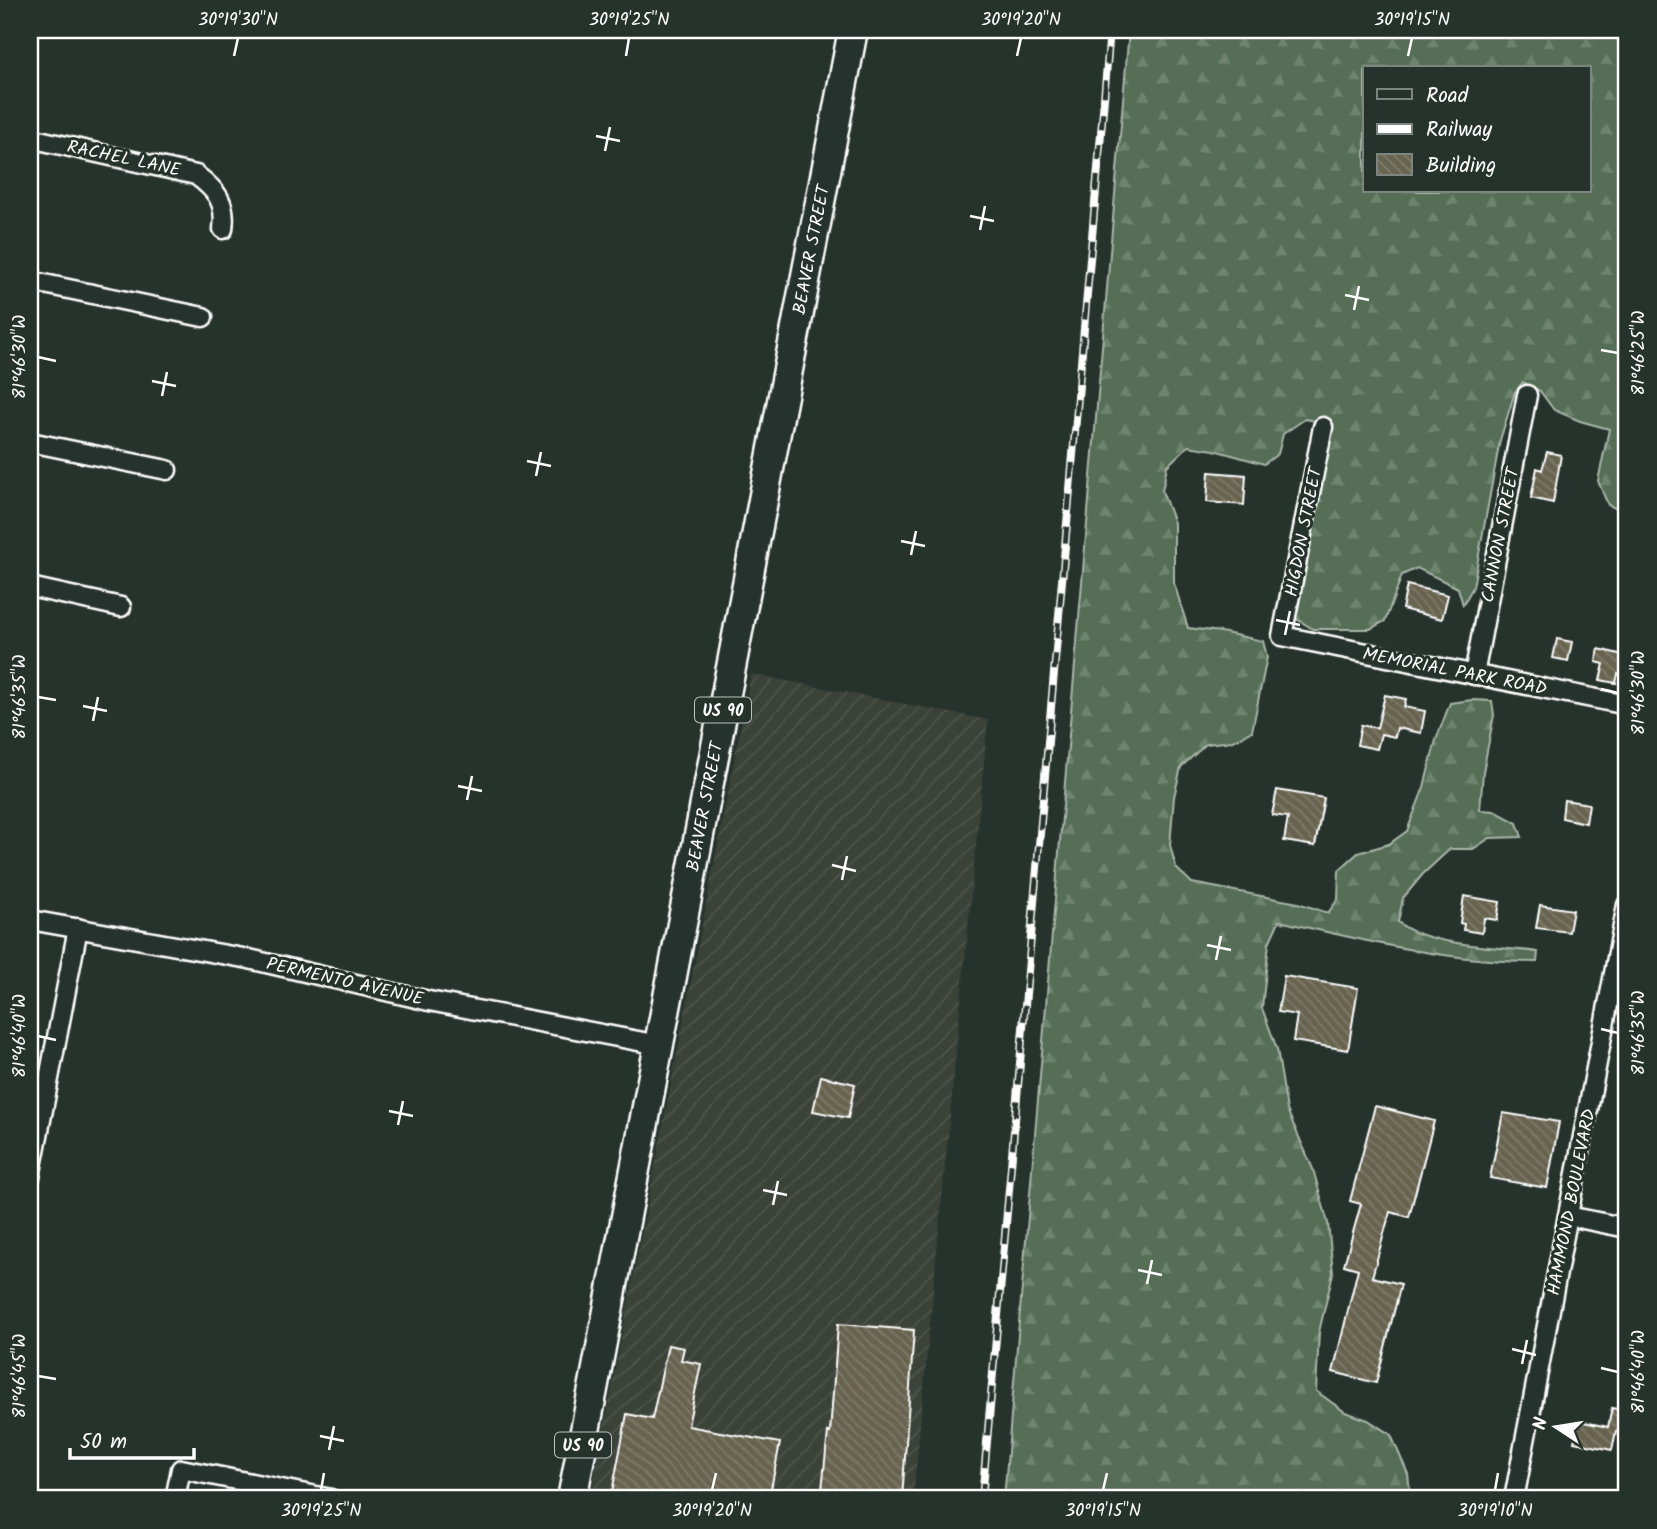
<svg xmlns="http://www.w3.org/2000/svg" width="1657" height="1529" font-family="Kalam,sans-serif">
<defs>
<pattern id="industrial-furrows" width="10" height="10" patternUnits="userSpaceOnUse" patternTransform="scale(1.75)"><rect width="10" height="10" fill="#3a4238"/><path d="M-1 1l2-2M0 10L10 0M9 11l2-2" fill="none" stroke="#4e554c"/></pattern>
<pattern id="forest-firs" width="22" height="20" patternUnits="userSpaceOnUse" patternTransform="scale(1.75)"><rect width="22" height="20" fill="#546e55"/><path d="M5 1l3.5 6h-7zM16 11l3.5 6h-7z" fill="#6e846e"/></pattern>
<pattern id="building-back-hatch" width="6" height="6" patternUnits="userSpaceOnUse" patternTransform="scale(1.75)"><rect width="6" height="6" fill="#676450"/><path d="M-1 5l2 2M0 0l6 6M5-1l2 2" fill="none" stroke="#7e7b6a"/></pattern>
</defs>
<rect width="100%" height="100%" fill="#26332d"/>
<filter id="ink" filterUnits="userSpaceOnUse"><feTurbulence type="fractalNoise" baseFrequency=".0143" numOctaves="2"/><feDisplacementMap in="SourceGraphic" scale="14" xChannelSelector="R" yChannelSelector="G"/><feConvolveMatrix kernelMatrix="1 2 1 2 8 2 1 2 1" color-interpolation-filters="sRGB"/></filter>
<g filter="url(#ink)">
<!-- industrial -->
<path fill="url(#industrial-furrows)" d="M 751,674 L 988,720 L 913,1499 L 590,1499 Z"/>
<!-- forest -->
<path fill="url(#forest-firs)" stroke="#aab6aa" stroke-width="2" fill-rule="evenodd" d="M 1129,30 L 1627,30 L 1627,513 L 1608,505 L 1598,481 L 1609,429 L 1580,421 L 1554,410 L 1540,391 L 1523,382 L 1515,392 L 1500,440 L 1473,587 L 1463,605 L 1458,588 L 1417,568 L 1402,575 L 1385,621 L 1370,629 L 1313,629 L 1290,615 L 1333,424 L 1305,419 L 1283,434 L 1278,454 L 1264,464 L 1214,450 L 1188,446 L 1167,466 L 1162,491 L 1174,523 L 1174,583 L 1188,628 L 1221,632 L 1263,641 L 1267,657 L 1252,731 L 1233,741 L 1206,744 L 1181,767 L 1174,797 L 1170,845 L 1176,868 L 1192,883 L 1298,903 L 1328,913 L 1338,899 L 1339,870 L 1358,853 L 1389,844 L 1407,831 L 1424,787 L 1436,740 L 1450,703 L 1472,700 L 1492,701 L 1494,715 L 1483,772 L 1480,810 L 1495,811 L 1517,823 L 1522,837 L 1490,838 L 1473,849 L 1450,849 L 1423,874 L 1403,898 L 1398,922 C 1425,946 1502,947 1538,952 L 1537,962 C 1449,962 1365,941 1279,921 L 1269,943 L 1262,1008 L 1277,1049 L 1287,1110 L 1313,1169 L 1328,1223 L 1333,1273 L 1319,1332 L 1316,1391 L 1345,1412 L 1368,1420 L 1391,1435 L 1408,1474 L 1411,1499 L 1004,1499 ZM 1365,68 L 1589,68 L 1589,191 L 1365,191 Z"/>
<!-- building -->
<g fill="url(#building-back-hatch)" stroke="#fff" stroke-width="2">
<path d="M 1547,452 L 1561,455 L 1553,503 L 1531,498 L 1537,468 L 1542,470 Z"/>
<path d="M 1209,472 L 1246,475 L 1244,505 L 1207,502 Z"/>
<path d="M 1407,585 L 1448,595 L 1442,619 L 1402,609 Z"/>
<path d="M 1557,639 L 1572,642 L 1568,661 L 1553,658 Z"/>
<path d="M 1599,649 L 1627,656 L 1627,676 L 1618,674 L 1616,683 L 1600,680 L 1604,664 L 1596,662 Z"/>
<path d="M 1385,695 L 1406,699 L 1404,707 L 1425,711 L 1421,733 L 1397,728 L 1395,737 L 1381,734 L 1377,749 L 1357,745 L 1361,725 L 1377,728 Z"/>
<path d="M 1277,790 L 1324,798 L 1315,846 L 1284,841 L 1288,817 L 1272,815 Z"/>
<path d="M 1564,800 L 1589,804 L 1586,823 L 1562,818 Z"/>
<path d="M 1464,896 L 1500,902 L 1497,920 L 1484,918 L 1482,933 L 1463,930 L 1464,924 L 1460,923 Z"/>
<path d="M 1540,905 L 1573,910 L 1569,932 L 1536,928 Z"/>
<path d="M 1284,976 L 1358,988 L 1348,1050 L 1293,1041 L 1297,1015 L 1278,1012 Z"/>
<path d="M 821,1076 L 855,1084 L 848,1118 L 813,1111 Z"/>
<path d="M 1375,1106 L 1434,1121 L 1409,1217 L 1390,1212 L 1372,1277 L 1401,1284 L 1376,1383 L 1333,1372 L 1358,1269 L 1344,1265 L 1361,1204 L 1350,1201 Z"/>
<path d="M 1503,1113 L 1559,1122 L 1547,1188 L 1490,1178 Z"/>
<path d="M 838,1324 L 914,1330 L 902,1499 L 821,1499 L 828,1432 L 830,1433 Z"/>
<path d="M 668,1345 L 684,1348 L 681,1360 L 701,1364 L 688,1426 L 780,1443 L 769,1499 L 648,1499 L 612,1492 L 627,1414 L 652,1419 Z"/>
<path d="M 1612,1408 L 1627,1411 L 1627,1434 L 1616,1431 L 1612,1450 L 1574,1442 L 1579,1421 L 1608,1427 Z"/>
</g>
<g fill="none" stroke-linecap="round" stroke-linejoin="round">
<!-- street casing -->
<g stroke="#fff" stroke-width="23">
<g id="street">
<path d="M 30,138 L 196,175 C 216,190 227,202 223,229"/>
<path d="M 30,281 L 203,317"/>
<path d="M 1323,427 L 1282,636 L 1627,705"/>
<path d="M 30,442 L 167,470"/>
<path d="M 30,587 L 121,607"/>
<path d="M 1474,675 L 1527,395"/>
<path d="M 30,920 L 249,959 L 429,1001 L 659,1045"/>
<path d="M 30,1177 L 78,928"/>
<path d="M 1568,1216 L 1627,1228"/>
<path d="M 175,1499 L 181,1469 L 331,1499"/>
<path d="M 1514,1499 L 1627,905"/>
</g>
</g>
<!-- primary casing -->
<g stroke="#fff" stroke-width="33">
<g id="primary">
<path id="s1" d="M 572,1499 L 853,30"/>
</g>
</g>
<!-- street -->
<use href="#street" stroke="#26332d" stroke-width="18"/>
<!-- primary -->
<use href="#primary" stroke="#26332d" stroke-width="28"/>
<!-- rail casing -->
<g stroke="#fff" stroke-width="8">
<path id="rail" d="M 982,1499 L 1110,30"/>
</g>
<!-- rail -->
<use href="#rail" stroke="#26332d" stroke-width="5" stroke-dasharray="16" stroke-linecap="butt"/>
</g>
</g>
<!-- ticks -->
<path fill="none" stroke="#fff" stroke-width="2.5" d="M 234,56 L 238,38M 626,56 L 629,38M 1017,56 L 1021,38M 1408,56 L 1412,38M 596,136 L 620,141M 605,151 L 610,127M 970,216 L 994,221M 980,230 L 985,206M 1345,295 L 1369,300M 1354,310 L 1359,286M 1601,350 L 1618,353M 38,357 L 56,361M 152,381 L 176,386M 162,396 L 167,372M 527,461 L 551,466M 536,476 L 541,452M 901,541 L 925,546M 911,555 L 916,531M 1276,620 L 1300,625M 1285,635 L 1290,611M 1601,689 L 1618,693M 38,697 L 56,700M 83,706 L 107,711M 93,721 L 98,697M 458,786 L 482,791M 467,800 L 472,776M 832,865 L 856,871M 842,880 L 847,856M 1207,945 L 1231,950M 1216,960 L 1221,936M 1601,1029 L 1618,1033M 38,1036 L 56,1040M 389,1111 L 413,1116M 398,1125 L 403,1101M 763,1190 L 787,1195M 773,1205 L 778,1181M 1138,1270 L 1162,1275M 1147,1284 L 1152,1260M 1512,1349 L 1536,1355M 1522,1364 L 1527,1340M 1601,1368 L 1618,1372M 38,1376 L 56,1379M 320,1436 L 344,1441M 329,1450 L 334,1426M 321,1490 L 324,1473M 712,1490 L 716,1473M 1103,1490 L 1107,1473M 1495,1490 L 1498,1473"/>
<g text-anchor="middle" stroke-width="6" stroke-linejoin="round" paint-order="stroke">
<!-- shield labels -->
<g fill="#26332d" stroke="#bec2c0" stroke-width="2">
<rect x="695" y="697.5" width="56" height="25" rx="5"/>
<rect x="555" y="1432.5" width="56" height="25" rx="5"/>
</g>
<g font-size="16" font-weight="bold" fill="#fff">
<text x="723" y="716">US 90</text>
<text x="583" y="1451">US 90</text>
</g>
<!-- street labels -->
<g font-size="18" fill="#fff" stroke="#26332d">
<text transform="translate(124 158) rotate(12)" y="6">RACHEL LANE</text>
<text dy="6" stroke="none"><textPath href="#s1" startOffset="1272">BEAVER STREET</textPath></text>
<text transform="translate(1303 532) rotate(-79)" y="6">HIGDON STREET</text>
<text transform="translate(1500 535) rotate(-79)" y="6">CANNON STREET</text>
<text transform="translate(1455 671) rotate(11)" y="6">MEMORIAL PARK ROAD</text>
<text dy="6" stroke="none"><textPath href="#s1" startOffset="705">BEAVER STREET</textPath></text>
<text transform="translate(345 981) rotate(13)" y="6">PERMENTO AVENUE</text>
<text transform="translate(1571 1202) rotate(-79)" y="6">HAMMOND BOULEVARD</text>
</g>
</g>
<!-- margin -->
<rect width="1657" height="1529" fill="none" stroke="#26332d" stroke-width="77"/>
<!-- legend -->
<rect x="1363" y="66" width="228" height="126" fill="#26332d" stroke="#7d8581" stroke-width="2"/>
<rect x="1377" y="89" width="35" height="10" fill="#26332d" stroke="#7d8581" stroke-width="2"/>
<text x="1426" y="102" font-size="21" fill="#ffffff">Road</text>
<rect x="1377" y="124" width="35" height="10" fill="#ffffff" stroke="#7d8581" stroke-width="2"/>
<text x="1426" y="136" font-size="21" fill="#ffffff">Railway</text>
<rect x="1377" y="154" width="35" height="21" fill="url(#building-back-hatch)" stroke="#7d8581" stroke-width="2"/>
<text x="1426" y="172" font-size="21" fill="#ffffff">Building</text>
<!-- north arrow -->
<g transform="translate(1556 1427) rotate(282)" stroke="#26332d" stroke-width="5" paint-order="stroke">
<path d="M0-5L12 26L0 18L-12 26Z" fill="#ffffff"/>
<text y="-10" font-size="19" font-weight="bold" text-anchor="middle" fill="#ffffff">N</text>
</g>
<!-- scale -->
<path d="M70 1448v10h124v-10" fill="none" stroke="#ffffff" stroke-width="3.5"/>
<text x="80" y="1448" font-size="21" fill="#ffffff" stroke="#26332d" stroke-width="5" paint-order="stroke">50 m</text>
<rect x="38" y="38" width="1580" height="1452" fill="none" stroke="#fff" stroke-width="2.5"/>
<g font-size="18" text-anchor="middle" fill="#fff">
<text x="238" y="25">30°19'30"N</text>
<text x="629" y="25">30°19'25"N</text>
<text x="1021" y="25">30°19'20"N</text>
<text x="1412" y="25">30°19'15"N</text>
<text transform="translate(1638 353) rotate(-90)" y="6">81°46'25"W</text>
<text transform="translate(19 357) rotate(-90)" y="6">81°46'30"W</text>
<text transform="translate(1638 693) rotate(-90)" y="6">81°46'30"W</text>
<text transform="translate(19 697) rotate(-90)" y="6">81°46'35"W</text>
<text transform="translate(1638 1033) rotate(-90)" y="6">81°46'35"W</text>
<text transform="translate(19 1036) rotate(-90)" y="6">81°46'40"W</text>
<text transform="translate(1638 1372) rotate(-90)" y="6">81°46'40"W</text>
<text transform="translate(19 1376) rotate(-90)" y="6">81°46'45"W</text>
<text x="321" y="1516">30°19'25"N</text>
<text x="712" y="1516">30°19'20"N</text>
<text x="1103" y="1516">30°19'15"N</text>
<text x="1495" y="1516">30°19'10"N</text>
</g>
</svg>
